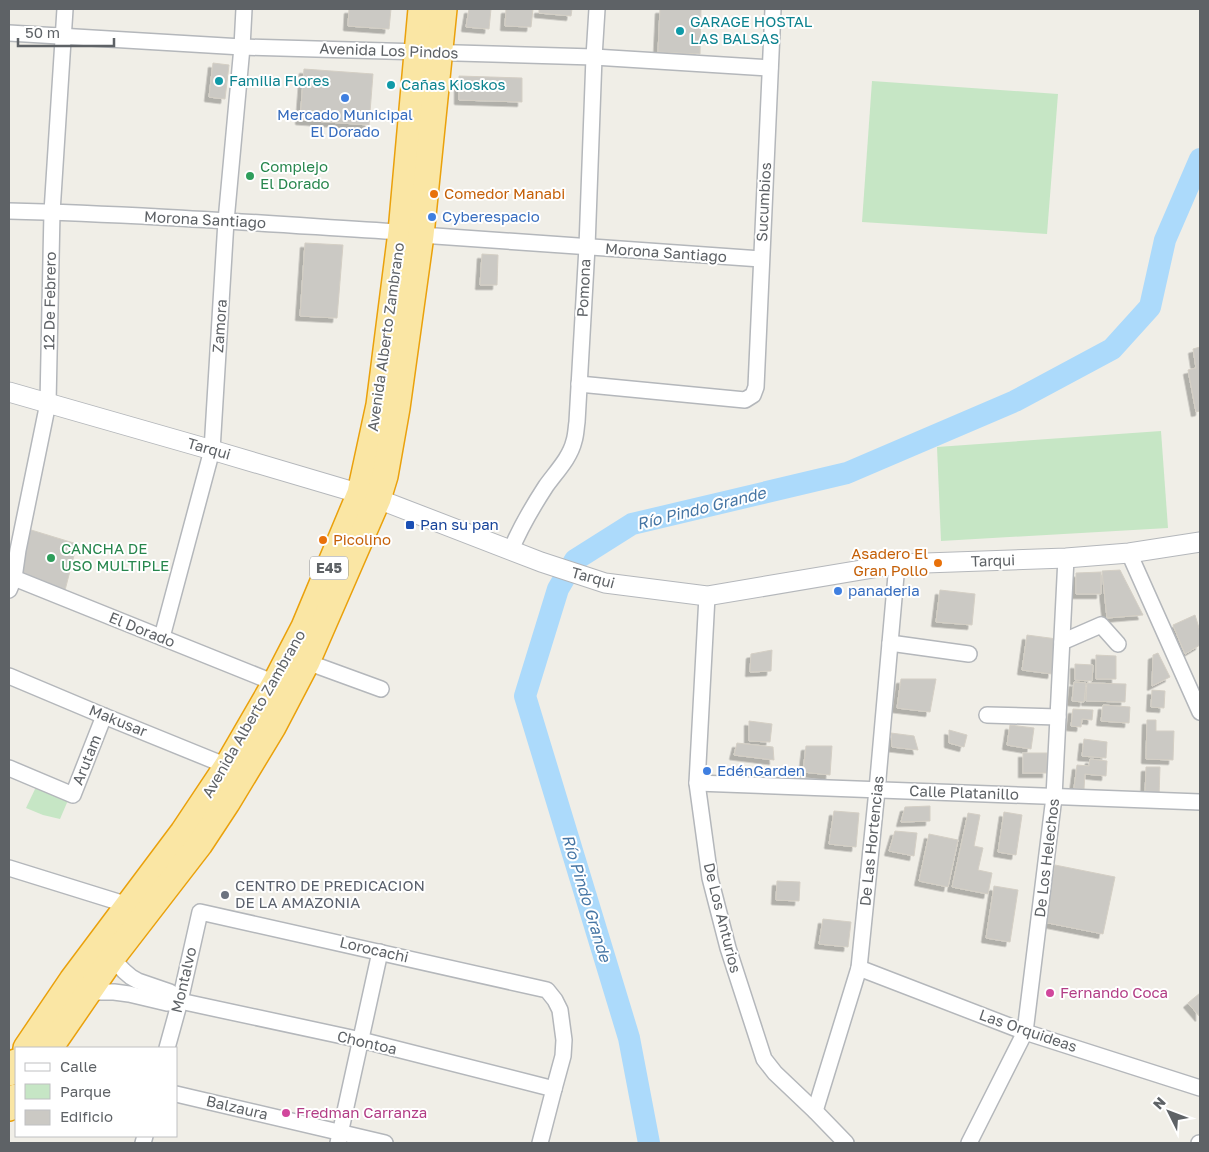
<svg xmlns="http://www.w3.org/2000/svg" width="1209" height="1152" font-family="'Golos Text',sans-serif">
<defs>
<filter id="shadow"><feDropShadow dx="-4.5" dy="4.5" stdDeviation="0" flood-color="#0004"/></filter>
</defs>
<rect width="100%" height="100%" fill="#f0eee7"/>
<!-- green -->
<g fill="#c6e6c5">
<path d="M 872,81 L 1058,94 L 1047,234 L 862,222 Z"/>
<path d="M 1161,431 L 1168,528 L 941,541 L 937,447 Z"/>
<path d="M 36,787 L 69,798 L 60,819 L 43,815 L 26,808 Z"/>
</g>
<g fill="none" stroke-linecap="round" stroke-linejoin="round">
<!-- river -->
<path stroke="#acdafb" stroke-width="22" d="M 649,1143 L 629,1038 L 525,696 L 558,589 L 575,560 L 632,524 L 847,473 L 1015,401 L 1112,349 L 1150,307 L 1165,240 L 1200,159"/>
</g>
<!-- building -->
<g fill="#cbc9c4" stroke="#d4cfc5" filter="url(#shadow)">
<path d="M 349,9 L 391,9 L 389,29 L 348,26 Z"/>
<path d="M 469,9 L 491,9 L 489,29 L 466,27 Z"/>
<path d="M 506,9 L 533,9 L 531,27 L 505,26 Z"/>
<path d="M 539,9 L 572,9 L 571,16 L 539,13 Z"/>
<path d="M 660,9 L 701,9 L 700,54 L 658,52 Z"/>
<path d="M 213,63 L 229,65 L 225,99 L 209,97 Z"/>
<path d="M 304,69 L 373,74 L 369,125 L 300,120 Z"/>
<path d="M 459,76 L 522,78 L 522,102 L 459,100 Z"/>
<path d="M 305,243 L 343,245 L 337,318 L 300,316 Z"/>
<path d="M 482,254 L 498,255 L 497,285 L 480,285 Z"/>
<path d="M 1200,347 L 1200,411 L 1196,412 L 1188,370 L 1196,368 L 1193,349 Z"/>
<path d="M 28,529 L 77,544 L 63,598 L 18,574 Z"/>
<path d="M 1120,570 L 1143,615 L 1107,618 L 1102,571 Z"/>
<path d="M 1101,572 L 1101,594 L 1076,594 L 1076,573 Z"/>
<path d="M 940,590 L 975,594 L 972,625 L 936,622 Z"/>
<path d="M 1195,615 L 1200,631 L 1200,645 L 1185,654 L 1173,625 Z"/>
<path d="M 1027,635 L 1057,639 L 1052,674 L 1022,670 Z"/>
<path d="M 772,650 L 771,671 L 750,672 L 751,654 Z"/>
<path d="M 1158,653 L 1170,677 L 1152,686 L 1153,655 Z"/>
<path d="M 1096,655 L 1116,656 L 1116,679 L 1096,679 Z"/>
<path d="M 1075,664 L 1093,665 L 1092,681 L 1075,680 Z"/>
<path d="M 901,679 L 936,679 L 930,712 L 897,708 Z"/>
<path d="M 1074,682 L 1086,683 L 1084,702 L 1072,701 Z"/>
<path d="M 1087,683 L 1126,684 L 1125,702 L 1086,701 Z"/>
<path d="M 1152,690 L 1165,691 L 1164,708 L 1151,707 Z"/>
<path d="M 1103,705 L 1130,707 L 1129,723 L 1101,721 Z"/>
<path d="M 1073,709 L 1093,710 L 1092,720 L 1082,719 L 1081,727 L 1071,726 Z"/>
<path d="M 1147,720 L 1156,720 L 1156,731 L 1174,731 L 1173,760 L 1146,759 Z"/>
<path d="M 749,721 L 772,724 L 770,742 L 749,741 Z"/>
<path d="M 1010,725 L 1034,728 L 1031,749 L 1007,745 Z"/>
<path d="M 949,730 L 967,735 L 964,747 L 949,743 Z"/>
<path d="M 891,733 L 914,736 L 918,750 L 892,747 Z"/>
<path d="M 1084,739 L 1107,742 L 1106,758 L 1082,756 Z"/>
<path d="M 737,743 L 773,747 L 774,760 L 734,755 Z"/>
<path d="M 806,746 L 832,746 L 830,775 L 803,772 Z"/>
<rect x="1023" y="753" width="24" height="20"/>
<path d="M 1090,759 L 1107,761 L 1106,776 L 1085,774 L 1084,789 L 1074,788 L 1077,765 L 1089,766 Z"/>
<path d="M 1146,767 L 1160,767 L 1159,797 L 1145,796 Z"/>
<path d="M 930,806 L 930,821 L 901,822 L 905,807 Z"/>
<path d="M 834,811 L 859,813 L 856,847 L 829,844 Z"/>
<path d="M 1004,812 L 1022,815 L 1016,855 L 998,852 Z"/>
<path d="M 968,813 L 980,815 L 974,846 L 983,848 L 978,870 L 992,873 L 988,894 L 952,887 Z"/>
<path d="M 895,831 L 917,833 L 914,856 L 889,851 Z"/>
<path d="M 929,834 L 958,840 L 948,887 L 919,881 Z"/>
<path d="M 1055,865 L 1115,877 L 1103,934 L 1043,922 Z"/>
<path d="M 777,881 L 800,882 L 799,901 L 776,900 Z"/>
<path d="M 994,886 L 1018,890 L 1010,942 L 986,938 Z"/>
<path d="M 823,919 L 851,922 L 848,947 L 819,944 Z"/>
<path d="M 1200,993 L 1200,1017 L 1188,1003 Z"/>
</g>
<g fill="none" stroke-linecap="round" stroke-linejoin="round">
<!-- minor casing -->
<g stroke="#b4b7bb" stroke-width="18">
<g id="minor">
<path d="M 9,33 L 242,47 L 594,57 L 770,68"/>
<path d="M 9,211 C 140,214 271,224 401,232"/>
<path d="M 421,235 L 761,259"/>
<path d="M 579,384 L 745,400 L 753,395 L 756,387 L 773,9"/>
<path d="M 511,550 C 520,528 533,506 546,486 C 556,472 570,458 574,441 C 576,435 576,428 577,422 L 587,247 L 594,57 L 597,9"/>
<path d="M 1129,553 L 1200,712"/>
<path d="M 9,576 L 275,683"/>
<path d="M 9,590 L 14,578 L 18,550 L 48,403 L 52,212 L 65,9"/>
<path d="M 707,596 L 697,783 L 710,878 L 728,948 L 764,1059 L 775,1073 L 815,1111 L 846,1143"/>
<path d="M 162,637 L 212,450 L 226,221 L 242,47 L 244,9"/>
<path d="M 1062,642 L 1101,625 L 1118,644"/>
<path d="M 890,643 L 969,654"/>
<path d="M 307,662 L 381,689"/>
<path d="M 9,676 L 104,716 L 227,766"/>
<path d="M 987,715 L 1058,717"/>
<path d="M 9,768 L 73,795 L 104,716"/>
<path d="M 697,783 L 1200,802"/>
<path d="M 9,868 L 128,905"/>
<path d="M 112,958 L 124,971 L 131,977 L 138,981 L 170,992 L 180,1001"/>
<path d="M 859,968 L 1025,1032 L 1200,1088"/>
<path d="M 88,992 L 114,992 L 129,994 L 167,1003 L 180,1001 L 361,1040 L 554,1089"/>
<path d="M 167,1048 L 180,1001 L 200,912 L 547,990 L 555,1000 L 560,1010 L 564,1040 L 563,1056 L 554,1089 L 540,1143"/>
<path d="M 176,1094 L 385,1143"/>
<path d="M 815,1111 L 859,968 L 877,790 L 897,564"/>
<path d="M 143,1143 L 145,1136"/>
<path d="M 338,1143 L 380,952"/>
<path d="M 969,1143 L 1025,1032 L 1054,797 L 1066,558"/>
<path d="M 1199,1143 L 1200,1143"/>
</g>
</g>
<!-- tertiary casing -->
<g stroke="#b4b7bb" stroke-width="21">
<path id="tertiary" d="M 9,392 L 212,450 L 378,499 L 541,562 L 605,583 L 707,596 L 897,564 L 1066,558 L 1129,553 L 1200,542"/>
</g>
<!-- trunk casing -->
<g stroke="#eaa10c" stroke-width="28">
<g id="trunk">
<path d="M 26,1048 L 72,980 L 183,832 L 227,766 L 275,683 L 304,627 L 360,493 L 379,405 L 401,232 L 421,9"/>
<path d="M 50,1048 L 112,958 L 200,844 L 227,803 L 273,727 L 307,662 L 378,499 L 385,476 L 397,408 L 421,235 L 444,9"/>
<path d="M 9,1073 L 16,1062"/>
<path d="M 9,1108 L 16,1097"/>
</g>
</g>
<!-- minor -->
<use href="#minor" stroke="#fff" stroke-width="15"/>
<!-- tertiary -->
<use href="#tertiary" stroke="#fff" stroke-width="19"/>
<!-- trunk -->
<use href="#trunk" stroke="#fae6a4" stroke-width="25"/>
</g>
<!-- markers -->
<g fill="#0f9aa8" stroke="#fff" stroke-width="2">
<circle cx="680" cy="31" r="5"/>
<circle cx="219" cy="81" r="5"/>
<circle cx="391" cy="85" r="5"/>
</g>
<g fill="#3f7fe0" stroke="#fff" stroke-width="2">
<circle cx="345" cy="98" r="5"/>
<circle cx="432" cy="217" r="5"/>
<circle cx="838" cy="591" r="5"/>
<circle cx="707" cy="771" r="5"/>
</g>
<g fill="#2e9e5b" stroke="#fff" stroke-width="2">
<circle cx="250" cy="176" r="5"/>
<circle cx="51" cy="558" r="5"/>
</g>
<g fill="#e8710a" stroke="#fff" stroke-width="2">
<circle cx="434" cy="194" r="5"/>
<circle cx="323" cy="540" r="5"/>
<circle cx="938" cy="563" r="5"/>
</g>
<rect fill="#1a4fb4" stroke="#fff" stroke-width="2" x="405" y="520" width="10" height="10" rx="2.5"/>
<circle fill="#6b7280" stroke="#fff" stroke-width="2" cx="225" cy="895" r="5"/>
<g fill="#d1479c" stroke="#fff" stroke-width="2">
<circle cx="1050" cy="993" r="5"/>
<circle cx="286" cy="1113" r="5"/>
</g>
<g text-anchor="middle" stroke-width="4" stroke-linejoin="round" paint-order="stroke">
<!-- shield labels -->
<rect fill="#fff" stroke="#8e9194" stroke-width="1" x="310" y="556.5" width="38" height="23" rx="4"/>
<g font-size="14" font-weight="bold" fill="#5e6266">
<text x="329" y="573">E45</text>
</g>
<!-- culture labels -->
<g font-size="15" fill="#0d838f" stroke="#fff" text-anchor="start">
<text x="690" y="27">GARAGE HOSTAL<tspan x="690" dy="17">LAS BALSAS</tspan></text>
<text x="229" y="86">Familia Flores</text>
<text x="401" y="90">Cañas Kioskos</text>
</g>
<!-- street labels -->
<g font-size="15" fill="#5e6266" stroke="#fff">
<text transform="translate(389 51) rotate(2)" y="5">Avenida Los Pindos</text>
<text transform="translate(764 202) rotate(-87)" y="5">Sucumbios</text>
<text transform="translate(205 220) rotate(3)" y="5">Morona Santiago</text>
<text transform="translate(666 253) rotate(4)" y="5">Morona Santiago</text>
<text transform="translate(584 288) rotate(-87)" y="5">Pomona</text>
<text transform="translate(50 301) rotate(-89)" y="5">12 De Febrero</text>
<text transform="translate(220 326) rotate(-86)" y="5">Zamora</text>
<text transform="translate(386 337) rotate(-82)" y="5">Avenida Alberto Zambrano</text>
<text transform="translate(209 449) rotate(16)" y="5">Tarqui</text>
<text transform="translate(993 561) rotate(-2)" y="5">Tarqui</text>
<text transform="translate(593 578) rotate(15)" y="5">Tarqui</text>
<text transform="translate(142 630) rotate(22)" y="5">El Dorado</text>
<text transform="translate(254 714) rotate(-60)" y="5">Avenida Alberto Zambrano</text>
<text transform="translate(118 721) rotate(22)" y="5">Makusar</text>
<text transform="translate(87 760) rotate(-68)" y="5">Arutam</text>
<text transform="translate(964 793) rotate(2)" y="5">Calle Platanillo</text>
<text transform="translate(872 841) rotate(-84)" y="5">De Las Hortencias</text>
<text transform="translate(1047 858) rotate(-83)" y="5">De Los Helechos</text>
<text transform="translate(722 918) rotate(76)" y="5">De Los Anturios</text>
<text transform="translate(374 950) rotate(13)" y="5">Lorocachi</text>
<text transform="translate(184 980) rotate(-77)" y="5">Montalvo</text>
<text transform="translate(1028 1031) rotate(19)" y="5">Las Orquideas</text>
<text transform="translate(367 1043) rotate(13)" y="5">Chontoa</text>
<text transform="translate(237 1108) rotate(13)" y="5">Balzaura</text>
</g>
<!-- shop labels -->
<g font-size="15" fill="#366cbe" stroke="#fff" text-anchor="start">
<text x="345" y="120" text-anchor="middle">Mercado Municipal<tspan x="345" dy="17">El Dorado</tspan></text>
<text x="442" y="222">Cyberespacio</text>
<text x="848" y="596">panaderia</text>
<text x="717" y="776">EdénGarden</text>
</g>
<!-- leisure labels -->
<g font-size="15" fill="#27864d" stroke="#fff" text-anchor="start">
<text x="260" y="172">Complejo<tspan x="260" dy="17">El Dorado</tspan></text>
<text x="61" y="554">CANCHA DE<tspan x="61" dy="17">USO MULTIPLE</tspan></text>
</g>
<!-- food labels -->
<g font-size="15" fill="#c56008" stroke="#fff" text-anchor="start">
<text x="444" y="199">Comedor Manabi</text>
<text x="333" y="545">Picolino</text>
<text x="928" y="559" text-anchor="end">Asadero El<tspan x="928" dy="17">Gran Pollo</tspan></text>
</g>
<!-- transit labels -->
<g font-size="15" fill="#164399" stroke="#fff" text-anchor="start">
<text x="420" y="530">Pan su pan</text>
</g>
<!-- worship labels -->
<g font-size="15" fill="#5b616d" stroke="#fff" text-anchor="start">
<text x="235" y="891">CENTRO DE PREDICACION<tspan x="235" dy="17">DE LA AMAZONIA</tspan></text>
</g>
<!-- hotel labels -->
<g font-size="15" fill="#b23c85" stroke="#fff" text-anchor="start">
<text x="1060" y="998">Fernando Coca</text>
<text x="296" y="1118">Fredman Carranza</text>
</g>
<!-- water labels -->
<g font-size="16" font-style="italic" fill="#4575a4" stroke="#fff">
<text transform="translate(701 508) rotate(-14)" y="6">Río Pindo Grande</text>
<text transform="translate(587 898) rotate(73)" y="6">Río Pindo Grande</text>
</g>
</g>
<!-- border -->
<rect width="1209" height="1152" fill="none" stroke="#5e6266" stroke-width="20"/>
<!-- legend -->
<rect x="15" y="1047" width="162" height="90" fill="#ffffff" stroke="#bfc0c2"/>
<rect x="25" y="1063" width="25" height="8" fill="#ffffff" stroke="#bfc0c2"/>
<text x="60" y="1072" font-size="15" fill="#5e6266">Calle</text>
<rect x="25" y="1084" width="25" height="15" fill="#c6e6c5" stroke="#bfc0c2"/>
<text x="60" y="1097" font-size="15" fill="#5e6266">Parque</text>
<rect x="25" y="1110" width="25" height="15" fill="#cbc9c4" stroke="#bfc0c2"/>
<text x="60" y="1122" font-size="15" fill="#5e6266">Edificio</text>
<!-- north arrow -->
<g transform="translate(1169 1112) rotate(312)" stroke="#ffffff" stroke-width="4" paint-order="stroke">
<path d="M0-4L9 19L0 12L-9 19Z" fill="#5e6266"/>
<text y="-8" font-size="14" font-weight="bold" text-anchor="middle" fill="#5e6266">N</text>
</g>
<!-- scale -->
<path d="M18 38v8h96v-8" fill="none" stroke="#5e6266" stroke-width="2.5"/>
<text x="25" y="38" font-size="15" fill="#5e6266" stroke="#ffffff" stroke-width="4" paint-order="stroke">50 m</text>
</svg>
